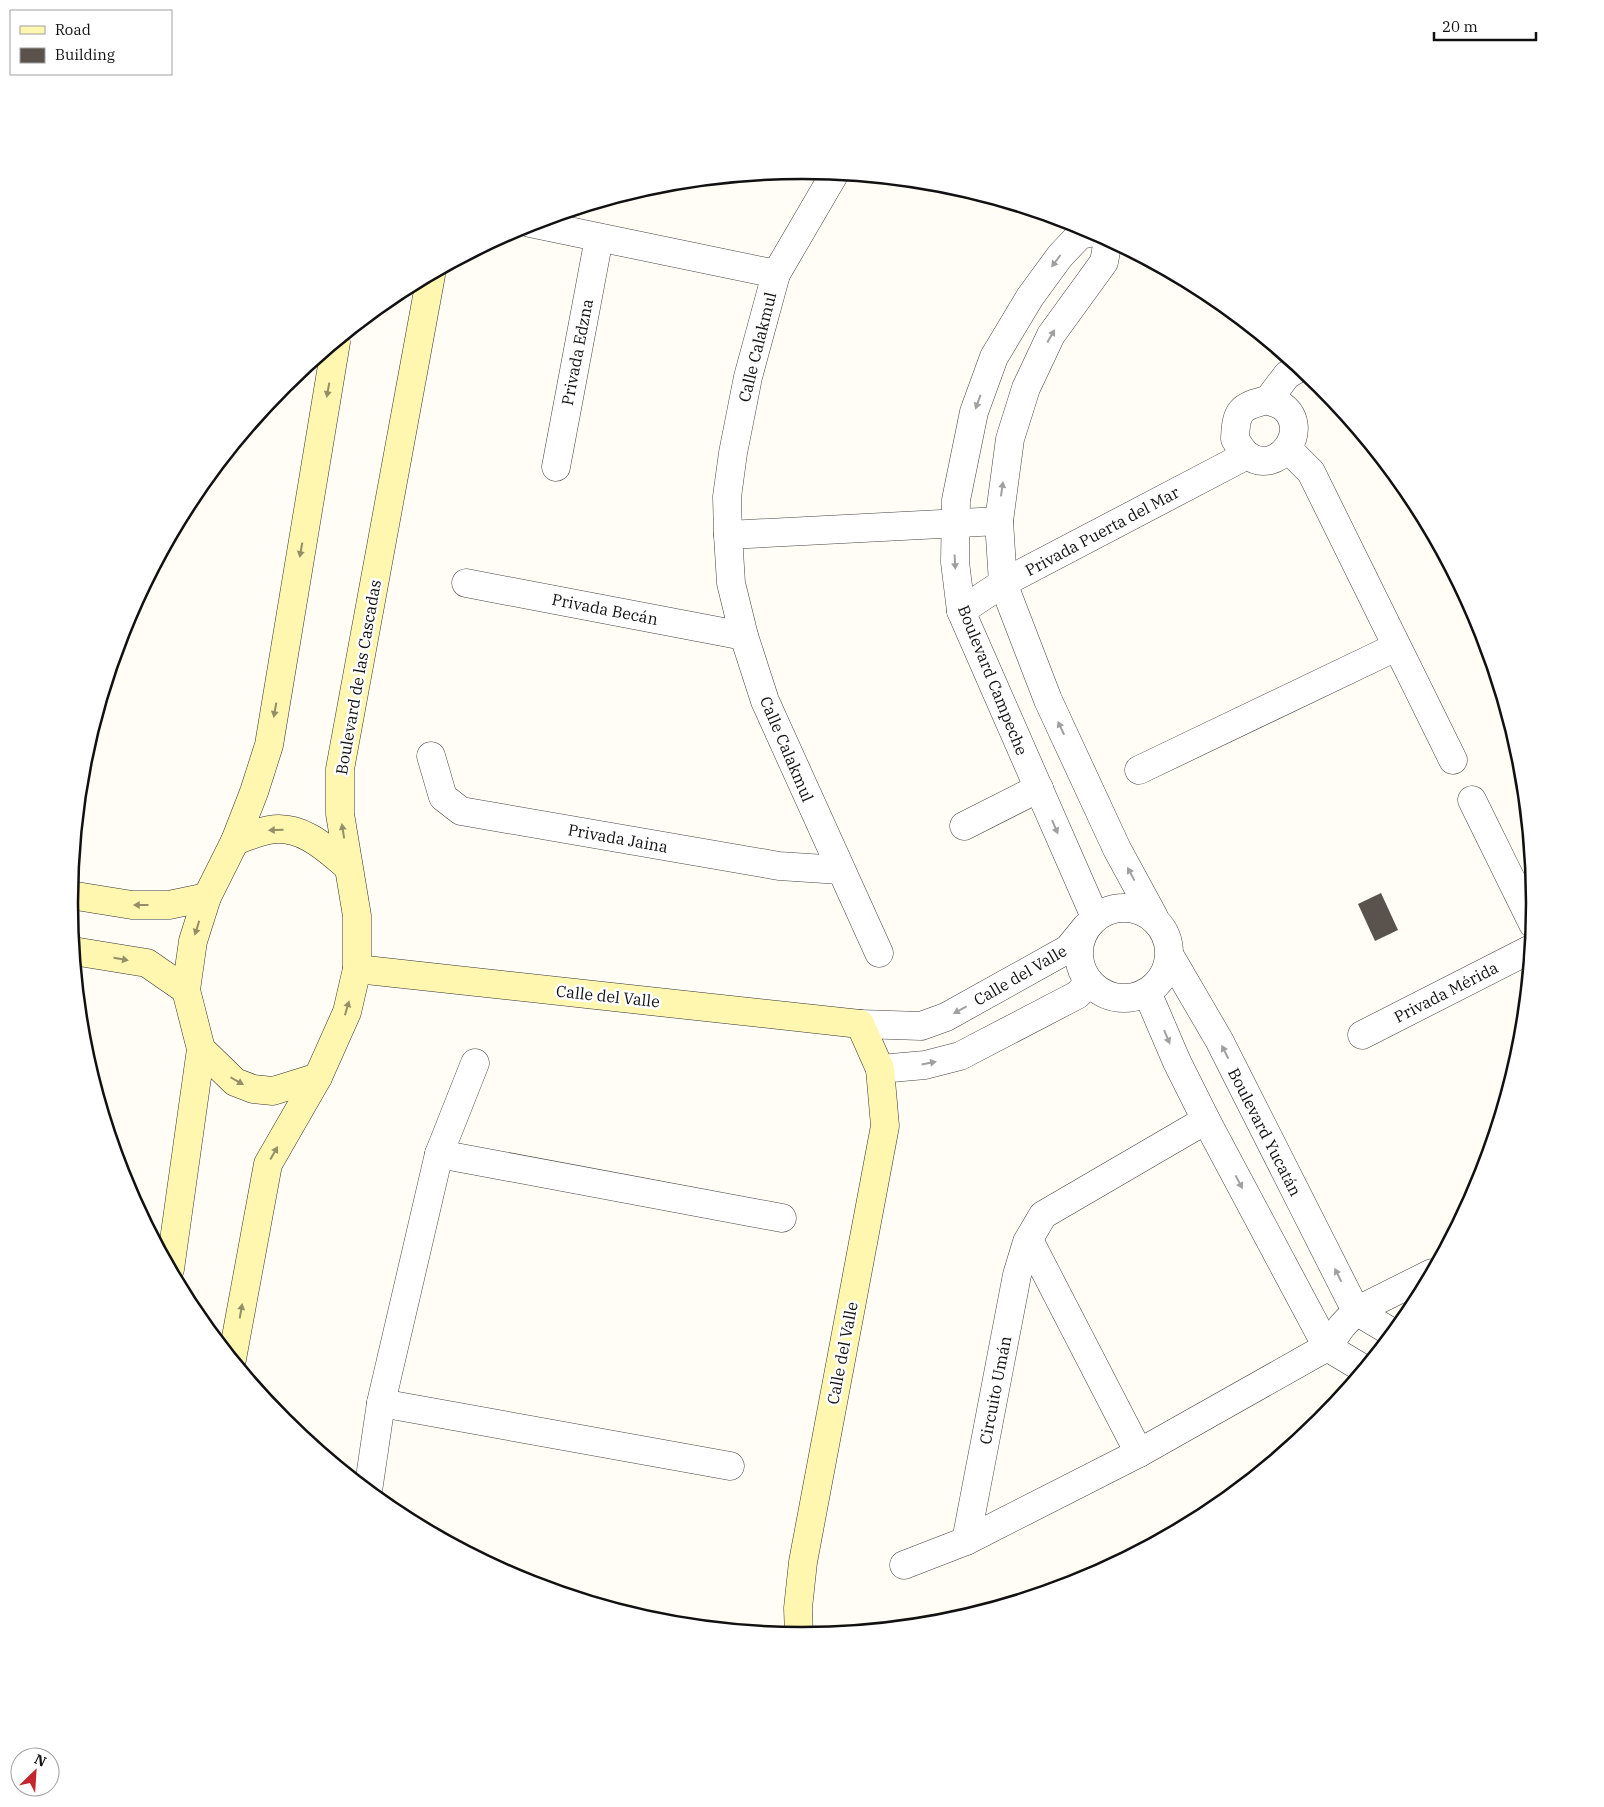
<svg xmlns="http://www.w3.org/2000/svg" width="1604" height="1807" font-family="'IBM Plex Serif',serif">
<rect width="100%" height="100%" fill="#fffdf5"/>
<!-- building -->
<path fill="#5a524d" d="M 1381,893 L 1398,930 L 1375,941 L 1358,904 Z"/>
<g fill="none" stroke-linecap="round" stroke-linejoin="round">
<!-- street casing -->
<g stroke="#444" stroke-width="29">
<g id="street">
<path d="M 835,173 L 776,274 L 748,377 L 733,453 L 727,497 L 728,535 L 731,583 L 744,636 L 765,701 L 879,953"/>
<path d="M 530,223 L 776,274"/>
<path d="M 1094,232 L 1080,235 L 1060,256 L 1030,297 L 994,357 L 974,412 L 956,500 L 955,562 L 961,611 L 1095,917"/>
<path d="M 1108,240 L 1104,262 L 1051,335 L 1026,388 L 1010,439 L 999,521 L 1003,583 L 1048,700 L 1117,849 L 1154,917"/>
<path d="M 1268,400 C 1272,402 1278,404 1282,406 C 1313,429 1277,478 1247,455 C 1242,451 1238,444 1235,439 C 1236,411 1240,406 1268,400 Z"/>
<path d="M 1268,400 L 1287,375 L 1299,368"/>
<path d="M 1288,449 L 1311,472 L 1453,760"/>
<path d="M 556,467 L 599,238"/>
<path d="M 728,535 L 999,521"/>
<path d="M 466,583 L 744,636"/>
<path d="M 961,611 L 1003,583 L 1247,455"/>
<path d="M 431,756 L 443,797 L 461,811 L 779,866 L 840,870"/>
<path d="M 1139,770 L 1396,647"/>
<path d="M 1472,800 L 1533,924"/>
<path d="M 964,826 L 1039,788"/>
<circle cx="1124" cy="953" r="45"/>
<path d="M 1170,956 L 1219,1040 L 1356,1311 L 1393,1333"/>
<path d="M 1147,992 L 1177,1062 L 1206,1120 L 1327,1347 L 1364,1369"/>
<path d="M 860,1024 L 921,1026 L 946,1017 L 1068,949 L 1086,927"/>
<path d="M 1362,1035 L 1531,949"/>
<path d="M 880,1069 L 925,1065 L 960,1056 L 1077,995 L 1089,983"/>
<path d="M 439,1154 L 782,1218"/>
<path d="M 1029,1240 L 1139,1453 L 1327,1347 L 1342,1326 L 1356,1311 L 1432,1273"/>
<path d="M 381,1403 L 730,1466"/>
<path d="M 368,1491 L 381,1403 L 439,1154 L 475,1063"/>
<path d="M 966,1541 L 1017,1275 L 1027,1242 L 1043,1215 L 1206,1120"/>
<path d="M 904,1565 L 966,1541 L 1139,1453"/>
</g>
</g>
<!-- secondary casing -->
<g stroke="#333" stroke-width="29">
<g id="secondary">
<path d="M 235,841 C 246,837 258,832 269,830 C 301,824 326,848 348,867"/>
<path d="M 70,895 L 132,905 L 169,905 L 207,897"/>
<path d="M 73,951 L 147,963 L 186,990"/>
<path d="M 357,969 L 860,1024 L 880,1069 L 885,1126 L 803,1562 L 798,1608 L 799,1636"/>
<path d="M 201,1049 L 235,1082 L 253,1089 L 273,1091 L 318,1077"/>
<path d="M 170,1269 L 201,1049 L 186,990 L 193,941 L 207,897 L 235,841 L 254,792 L 269,745 L 336,342"/>
<path d="M 232,1359 L 268,1164 L 318,1077 L 347,1012 L 357,969 L 357,916 L 340,814 L 340,769 L 431,275"/>
</g>
</g>
<!-- street -->
<use href="#street" stroke="#fff" stroke-width="28"/>
<!-- secondary -->
<use href="#secondary" stroke="#fff6b0" stroke-width="28"/>
</g>
<!-- one-way arrows -->
<defs><path id="oneway-solid" d="M-6-.8H1V-3.2L6.5 0L1 3.2V.8H-6Z" transform="scale(1.25)"/></defs>
<g fill="#a0a0a0">
<use href="#oneway-solid" transform="translate(1056 261) rotate(127)"/>
<use href="#oneway-solid" transform="translate(1051 336) rotate(-60)"/>
<use href="#oneway-solid" transform="translate(978 402) rotate(110)"/>
<use href="#oneway-solid" transform="translate(1002 489) rotate(-82)"/>
<use href="#oneway-solid" transform="translate(955 562) rotate(87)"/>
<use href="#oneway-solid" transform="translate(1061 728) rotate(-115)"/>
<use href="#oneway-solid" transform="translate(1055 827) rotate(67)"/>
<use href="#oneway-solid" transform="translate(1131 874) rotate(-118)"/>
<use href="#oneway-solid" transform="translate(960 1010) rotate(151)"/>
<use href="#oneway-solid" transform="translate(1167 1037) rotate(67)"/>
<use href="#oneway-solid" transform="translate(1225 1052) rotate(-117)"/>
<use href="#oneway-solid" transform="translate(929 1063) rotate(-11)"/>
<use href="#oneway-solid" transform="translate(1239 1182) rotate(62)"/>
<use href="#oneway-solid" transform="translate(1338 1275) rotate(-117)"/>
</g>
<g fill="#948f68">
<use href="#oneway-solid" transform="translate(328 390) rotate(100)"/>
<use href="#oneway-solid" transform="translate(301 550) rotate(100)"/>
<use href="#oneway-solid" transform="translate(275 710) rotate(100)"/>
<use href="#oneway-solid" transform="translate(276 830) rotate(179)"/>
<use href="#oneway-solid" transform="translate(343 831) rotate(-99)"/>
<use href="#oneway-solid" transform="translate(141 905) rotate(-180)"/>
<use href="#oneway-solid" transform="translate(197 928) rotate(107)"/>
<use href="#oneway-solid" transform="translate(121 959) rotate(10)"/>
<use href="#oneway-solid" transform="translate(347 1008) rotate(-74)"/>
<use href="#oneway-solid" transform="translate(237 1081) rotate(30)"/>
<use href="#oneway-solid" transform="translate(274 1153) rotate(-60)"/>
<use href="#oneway-solid" transform="translate(241 1311) rotate(-80)"/>
</g>
<g text-anchor="middle" stroke-width="5" stroke-linejoin="round" paint-order="stroke">
<!-- street labels -->
<g font-size="16" fill="#111" stroke="#fff">
<text transform="translate(757 347) rotate(-76)" y="6">Calle Calakmul</text>
<text transform="translate(577 352) rotate(-79)" y="6">Privada Edzna</text>
<text transform="translate(1102 531) rotate(-28)" y="6">Privada Puerta del Mar</text>
<text transform="translate(605 609) rotate(11)" y="6">Privada Becán</text>
<text transform="translate(358 677) rotate(-80)" y="6">Boulevard de las Cascadas</text>
<text transform="translate(993 680) rotate(68)" y="6">Boulevard Campeche</text>
<text transform="translate(787 749) rotate(67)" y="6">Calle Calakmul</text>
<text transform="translate(618 838) rotate(10)" y="6">Privada Jaina</text>
<text transform="translate(1020 975) rotate(-30)" y="6">Calle del Valle</text>
<text transform="translate(1446 992) rotate(-27)" y="6">Privada Mérida</text>
<text transform="translate(608 996) rotate(6)" y="6">Calle del Valle</text>
<text transform="translate(1265 1132) rotate(63)" y="6">Boulevard Yucatán</text>
<text transform="translate(842 1353) rotate(-79)" y="6">Calle del Valle</text>
<text transform="translate(995 1390) rotate(-79)" y="6">Circuito Umán</text>
</g>
</g>
<!-- crop -->
<path d="M0 0H1604V1807H0ZM78 903a724 724 0 1 1 1448 0a724 724 0 1 1-1448 0Z" fill="#fff" fill-rule="evenodd"/>
<path fill="none" stroke="#111" stroke-width="2.5" d="M78 903a724 724 0 1 1 1448 0a724 724 0 1 1-1448 0Z"/>
<!-- legend -->
<rect x="10" y="10" width="162" height="65" fill="#ffffff" stroke="#a0a0a0"/>
<rect x="20" y="26" width="25" height="8" fill="#fff6b0" stroke="#a0a0a0"/>
<text x="55" y="35" font-size="15" fill="#111111">Road</text>
<rect x="20" y="48" width="25" height="15" fill="#5a524d" stroke="#a0a0a0"/>
<text x="55" y="60" font-size="15" fill="#111111">Building</text>
<!-- north arrow -->
<g transform="translate(35 1772) rotate(25)"><circle r="24" fill="#ffffff" stroke="#a0a0a0"/>
<path d="M0-4L9 19L0 12L-9 19Z" fill="#c4262e"/>
<text y="-8" font-size="14" font-weight="bold" text-anchor="middle" fill="#111111">N</text>
</g>
<!-- scale -->
<path d="M1434 32v8h102v-8" fill="none" stroke="#111111" stroke-width="2.5"/>
<text x="1442" y="32" font-size="15" fill="#111111" stroke="#ffffff" stroke-width="4" paint-order="stroke">20 m</text>
</svg>
